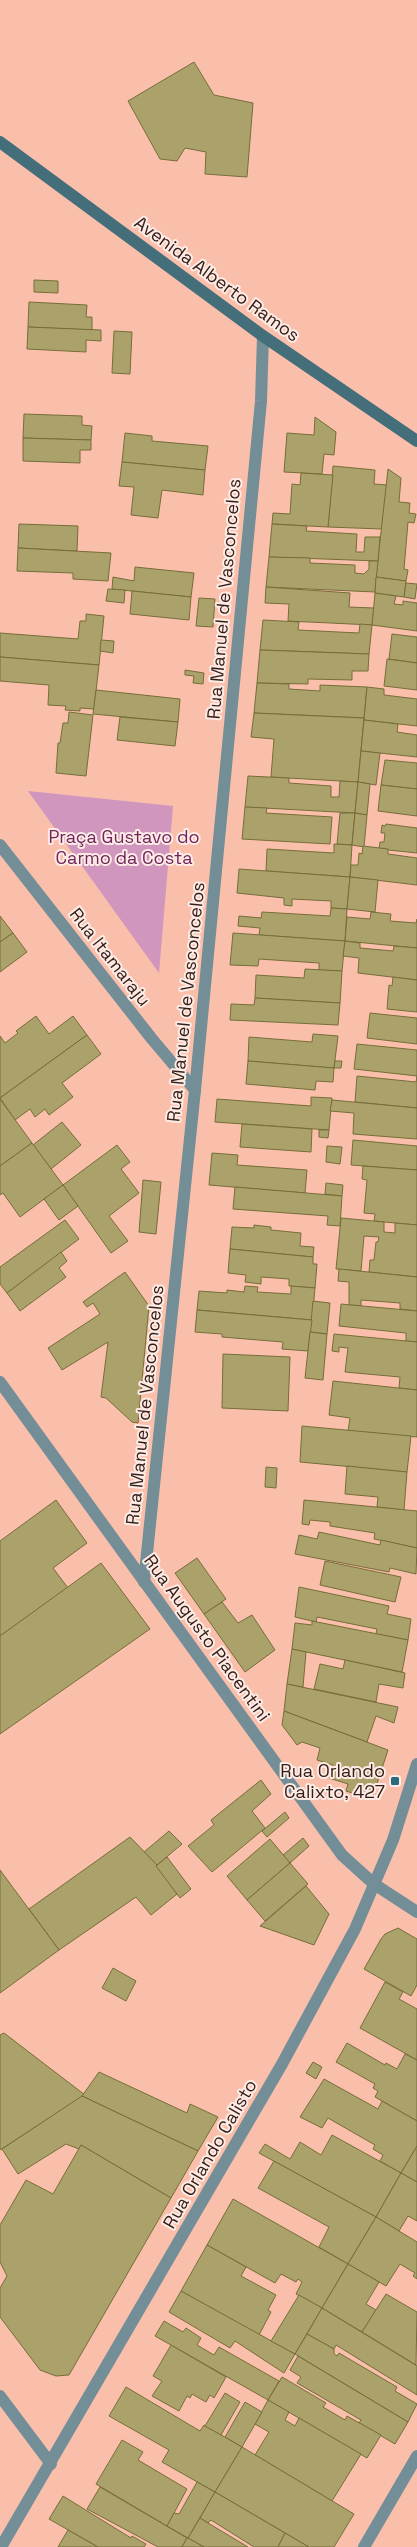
<svg xmlns="http://www.w3.org/2000/svg" width="417" height="2547" font-family="'Space Grotesk',sans-serif">
<rect width="100%" height="100%" fill="#fabfab"/>
<!-- green -->
<path fill="#d096bd" d="M 28,791 L 173,806 L 159,973 Z"/>
<!-- building -->
<g fill="#aba26b" stroke="#776d38">
<path d="M 194,62 L 214,95 L 253,103 L 247,177 L 205,174 L 206,152 L 185,148 L 177,161 L 160,159 L 128,101 Z"/>
<path d="M 34,280 L 58,281 L 58,293 L 34,292 Z"/>
<path d="M 29,302 L 87,305 L 86,317 L 92,317 L 92,330 L 28,327 Z"/>
<path d="M 28,327 L 101,330 L 101,341 L 86,340 L 86,352 L 27,349 Z"/>
<path d="M 114,331 L 132,332 L 130,374 L 112,373 Z"/>
<path d="M 24,414 L 82,416 L 82,425 L 92,426 L 91,440 L 23,438 Z"/>
<path d="M 315,417 L 336,432 L 334,455 L 324,454 L 322,474 L 284,472 L 287,433 L 314,435 Z"/>
<path d="M 125,433 L 152,436 L 152,441 L 208,446 L 205,470 L 122,462 Z"/>
<path d="M 23,438 L 91,440 L 91,450 L 80,450 L 80,463 L 23,461 Z"/>
<path d="M 122,462 L 205,470 L 203,495 L 162,490 L 158,518 L 131,515 L 134,487 L 119,486 Z"/>
<path d="M 333,466 L 375,470 L 374,484 L 387,485 L 382,529 L 328,527 Z"/>
<path d="M 388,469 L 401,478 L 399,502 L 410,503 L 409,513 L 416,514 L 414,523 L 408,522 L 404,569 L 408,570 L 406,581 L 376,577 Z"/>
<path d="M 301,473 L 333,475 L 328,527 L 272,524 L 273,513 L 290,514 L 292,484 L 300,485 Z"/>
<path d="M 19,524 L 78,526 L 77,551 L 18,548 Z"/>
<path d="M 272,524 L 307,526 L 306,531 L 357,534 L 356,552 L 364,552 L 365,537 L 380,537 L 378,561 L 269,557 Z"/>
<path d="M 18,548 L 111,553 L 108,581 L 73,579 L 73,573 L 17,571 Z"/>
<path d="M 269,557 L 310,558 L 310,563 L 355,565 L 355,573 L 364,574 L 369,569 L 369,561 L 378,561 L 375,592 L 266,587 Z"/>
<path d="M 135,567 L 194,573 L 191,597 L 112,589 L 113,577 L 134,581 Z"/>
<path d="M 376,577 L 406,581 L 404,597 L 375,593 Z"/>
<path d="M 406,583 L 417,584 L 415,599 L 404,597 Z"/>
<path d="M 266,587 L 350,593 L 349,607 L 374,608 L 372,625 L 288,621 L 289,604 L 265,603 Z"/>
<path d="M 108,589 L 125,590 L 124,603 L 106,601 Z"/>
<path d="M 132,591 L 191,597 L 189,620 L 130,614 Z"/>
<path d="M 375,593 L 396,596 L 394,604 L 403,605 L 403,601 L 417,603 L 417,631 L 372,625 Z"/>
<path d="M 199,598 L 215,599 L 213,627 L 196,626 Z"/>
<path d="M 86,614 L 104,616 L 99,665 L 0,657 L 0,633 L 78,639 L 80,621 L 86,621 Z"/>
<path d="M 263,620 L 299,622 L 298,630 L 359,633 L 360,624 L 372,625 L 369,654 L 260,650 Z"/>
<path d="M 392,634 L 417,637 L 417,663 L 389,659 Z"/>
<path d="M 101,640 L 114,641 L 113,653 L 100,651 Z"/>
<path d="M 260,650 L 369,654 L 368,671 L 352,671 L 352,680 L 308,679 L 308,684 L 257,683 Z"/>
<path d="M 0,657 L 99,665 L 94,709 L 80,708 L 80,711 L 65,710 L 66,706 L 48,705 L 49,685 L 0,681 Z"/>
<path d="M 387,659 L 417,663 L 417,690 L 384,686 Z"/>
<path d="M 185,670 L 204,673 L 203,684 L 193,683 L 194,676 L 185,675 Z"/>
<path d="M 257,683 L 289,684 L 289,689 L 320,691 L 320,685 L 367,687 L 364,718 L 254,713 Z"/>
<path d="M 367,687 L 384,689 L 384,695 L 417,699 L 417,726 L 364,720 Z"/>
<path d="M 96,690 L 180,699 L 178,722 L 93,714 Z"/>
<path d="M 69,712 L 93,715 L 86,776 L 56,773 L 58,743 L 60,743 L 63,723 L 68,723 Z"/>
<path d="M 254,713 L 364,718 L 358,782 L 271,777 L 274,739 L 251,737 Z"/>
<path d="M 120,717 L 178,722 L 175,746 L 117,740 Z"/>
<path d="M 364,720 L 398,724 L 397,732 L 417,735 L 417,757 L 361,751 Z"/>
<path d="M 361,751 L 380,753 L 376,785 L 358,782 Z"/>
<path d="M 385,760 L 417,763 L 417,789 L 381,785 Z"/>
<path d="M 248,776 L 289,778 L 289,783 L 331,786 L 331,797 L 339,797 L 340,781 L 358,782 L 355,813 L 245,807 Z"/>
<path d="M 358,782 L 370,784 L 367,815 L 355,813 Z"/>
<path d="M 381,785 L 417,789 L 417,816 L 378,811 Z"/>
<path d="M 245,807 L 267,808 L 266,813 L 332,817 L 330,844 L 242,839 Z"/>
<path d="M 340,813 L 355,813 L 352,845 L 337,844 Z"/>
<path d="M 355,813 L 367,815 L 364,847 L 352,845 Z"/>
<path d="M 386,824 L 417,828 L 417,853 L 379,849 L 380,842 L 384,842 L 385,833 L 381,833 L 382,825 L 385,826 Z"/>
<path d="M 334,844 L 352,845 L 350,877 L 266,871 L 267,849 L 334,853 Z"/>
<path d="M 363,846 L 388,849 L 388,854 L 417,858 L 417,885 L 350,877 L 351,865 L 358,865 L 359,853 L 362,854 Z"/>
<path d="M 239,869 L 350,877 L 347,909 L 331,908 L 331,901 L 292,899 L 292,906 L 284,905 L 284,898 L 237,893 Z"/>
<path d="M 350,877 L 378,880 L 375,912 L 347,909 Z"/>
<path d="M 331,908 L 347,909 L 345,941 L 259,935 L 260,928 L 238,926 L 239,916 L 261,918 L 262,912 L 330,916 Z"/>
<path d="M 371,912 L 391,914 L 390,921 L 416,923 L 417,919 L 417,948 L 345,941 L 347,917 L 370,919 Z"/>
<path d="M 0,916 L 13,933 L 0,942 Z"/>
<path d="M 13,933 L 27,952 L 0,972 L 0,942 Z"/>
<path d="M 233,933 L 345,941 L 342,971 L 319,970 L 319,963 L 259,959 L 258,966 L 230,965 Z"/>
<path d="M 345,941 L 360,943 L 360,948 L 393,951 L 394,946 L 417,948 L 417,980 L 358,973 L 359,958 L 343,956 Z"/>
<path d="M 305,969 L 342,971 L 340,1003 L 255,998 L 256,975 L 304,978 Z"/>
<path d="M 393,977 L 417,980 L 417,1012 L 387,1009 L 389,985 L 392,986 Z"/>
<path d="M 255,998 L 340,1003 L 338,1025 L 230,1020 L 231,1004 L 254,1005 Z"/>
<path d="M 370,1013 L 417,1018 L 417,1044 L 367,1038 Z"/>
<path d="M 36,1016 L 49,1034 L 73,1016 L 87,1035 L 0,1098 L 0,1036 L 5,1043 L 18,1033 L 16,1031 Z"/>
<path d="M 313,1034 L 338,1036 L 334,1068 L 248,1061 L 249,1037 L 312,1042 Z"/>
<path d="M 87,1035 L 101,1054 L 62,1083 L 73,1097 L 49,1115 L 45,1109 L 35,1117 L 30,1109 L 15,1120 L 0,1098 Z"/>
<path d="M 357,1044 L 417,1050 L 417,1076 L 354,1069 Z"/>
<path d="M 248,1061 L 334,1068 L 333,1082 L 316,1081 L 315,1090 L 246,1084 Z"/>
<path d="M 335,1061 L 342,1061 L 341,1068 L 334,1068 Z"/>
<path d="M 357,1076 L 416,1082 L 417,1076 L 417,1108 L 355,1102 Z"/>
<path d="M 311,1097 L 332,1098 L 329,1130 L 215,1122 L 217,1099 L 311,1106 Z"/>
<path d="M 0,1099 L 32,1143 L 0,1166 Z"/>
<path d="M 332,1100 L 417,1108 L 417,1139 L 353,1134 L 354,1113 L 330,1111 Z"/>
<path d="M 62,1122 L 81,1145 L 51,1169 L 33,1145 Z"/>
<path d="M 242,1124 L 312,1129 L 311,1152 L 240,1147 Z"/>
<path d="M 319,1130 L 329,1130 L 328,1138 L 319,1137 Z"/>
<path d="M 353,1140 L 417,1146 L 417,1170 L 351,1165 Z"/>
<path d="M 32,1143 L 63,1185 L 20,1217 L 3,1193 L 0,1195 L 0,1166 Z"/>
<path d="M 117,1145 L 130,1162 L 121,1169 L 139,1193 L 109,1216 L 128,1241 L 111,1253 L 63,1185 Z"/>
<path d="M 327,1146 L 342,1147 L 340,1164 L 326,1162 Z"/>
<path d="M 212,1153 L 238,1155 L 237,1165 L 307,1170 L 305,1193 L 209,1185 Z"/>
<path d="M 363,1166 L 417,1170 L 417,1225 L 374,1221 L 375,1214 L 364,1213 L 367,1180 L 362,1179 Z"/>
<path d="M 143,1180 L 161,1182 L 156,1234 L 139,1232 Z"/>
<path d="M 326,1183 L 343,1185 L 342,1196 L 325,1194 Z"/>
<path d="M 63,1185 L 78,1206 L 59,1220 L 44,1199 Z"/>
<path d="M 235,1187 L 342,1196 L 340,1226 L 327,1225 L 328,1216 L 233,1209 Z"/>
<path d="M 341,1218 L 384,1222 L 384,1232 L 395,1233 L 395,1223 L 417,1225 L 417,1277 L 369,1272 L 370,1260 L 374,1260 L 376,1242 L 378,1242 L 379,1237 L 364,1236 L 361,1271 L 336,1269 Z"/>
<path d="M 65,1220 L 79,1239 L 7,1293 L 0,1284 L 0,1267 Z"/>
<path d="M 254,1225 L 271,1227 L 271,1230 L 301,1233 L 300,1246 L 314,1247 L 313,1257 L 230,1249 L 232,1227 L 254,1228 Z"/>
<path d="M 230,1249 L 313,1257 L 313,1264 L 317,1264 L 315,1288 L 289,1286 L 289,1279 L 261,1277 L 261,1284 L 245,1282 L 246,1275 L 228,1273 Z"/>
<path d="M 61,1252 L 67,1261 L 59,1268 L 66,1277 L 20,1311 L 7,1293 Z"/>
<path d="M 339,1269 L 417,1277 L 417,1311 L 400,1309 L 400,1303 L 361,1300 L 361,1306 L 349,1305 L 349,1282 L 338,1281 Z"/>
<path d="M 125,1272 L 149,1306 L 138,1423 L 132,1422 L 106,1398 L 101,1397 L 108,1342 L 62,1370 L 48,1348 L 100,1314 L 93,1303 L 87,1307 L 83,1302 Z"/>
<path d="M 245,1286 L 258,1287 L 257,1292 L 291,1294 L 291,1286 L 315,1288 L 312,1320 L 197,1310 L 199,1291 L 227,1293 L 227,1290 L 244,1292 Z"/>
<path d="M 313,1301 L 330,1303 L 327,1334 L 310,1332 Z"/>
<path d="M 341,1304 L 417,1311 L 417,1342 L 406,1341 L 406,1333 L 339,1326 Z"/>
<path d="M 197,1310 L 312,1320 L 308,1351 L 282,1349 L 283,1342 L 222,1337 L 222,1334 L 195,1332 Z"/>
<path d="M 310,1332 L 327,1334 L 323,1380 L 305,1378 Z"/>
<path d="M 334,1334 L 417,1342 L 417,1390 L 399,1388 L 400,1377 L 345,1372 L 348,1348 L 339,1347 L 339,1352 L 332,1351 Z"/>
<path d="M 223,1354 L 290,1357 L 288,1411 L 222,1408 Z"/>
<path d="M 333,1381 L 417,1390 L 417,1437 L 348,1431 L 350,1418 L 329,1415 Z"/>
<path d="M 302,1426 L 411,1436 L 407,1472 L 300,1462 Z"/>
<path d="M 347,1466 L 407,1472 L 404,1510 L 377,1507 L 378,1497 L 345,1494 Z"/>
<path d="M 266,1467 L 277,1468 L 276,1488 L 265,1487 Z"/>
<path d="M 56,1500 L 87,1543 L 53,1568 L 68,1588 L 0,1636 L 0,1541 Z"/>
<path d="M 304,1500 L 417,1511 L 417,1548 L 374,1539 L 375,1533 L 330,1526 L 330,1522 L 310,1520 L 309,1525 L 302,1524 Z"/>
<path d="M 319,1532 L 380,1545 L 381,1540 L 417,1548 L 416,1574 L 390,1568 L 389,1572 L 295,1554 L 299,1535 L 317,1539 Z"/>
<path d="M 197,1558 L 226,1599 L 204,1614 L 175,1573 Z"/>
<path d="M 325,1561 L 401,1577 L 395,1602 L 320,1585 Z"/>
<path d="M 101,1563 L 150,1629 L 0,1734 L 0,1636 Z"/>
<path d="M 299,1587 L 389,1606 L 387,1614 L 411,1619 L 408,1640 L 376,1634 L 377,1629 L 317,1617 L 316,1622 L 295,1617 Z"/>
<path d="M 222,1602 L 238,1623 L 252,1615 L 275,1650 L 245,1672 L 204,1614 Z"/>
<path d="M 312,1621 L 408,1640 L 402,1672 L 292,1649 L 295,1623 L 312,1625 Z"/>
<path d="M 292,1649 L 306,1652 L 303,1687 L 287,1684 Z"/>
<path d="M 345,1660 L 405,1673 L 403,1688 L 379,1684 L 376,1702 L 314,1689 L 320,1664 L 343,1669 Z"/>
<path d="M 287,1684 L 398,1707 L 394,1723 L 376,1716 L 367,1742 L 284,1711 Z"/>
<path d="M 284,1711 L 388,1750 L 372,1799 L 346,1791 L 348,1784 L 329,1778 L 333,1765 L 317,1760 L 320,1748 L 302,1742 L 297,1745 L 282,1725 Z"/>
<path d="M 261,1780 L 271,1794 L 252,1811 L 265,1828 L 212,1872 L 188,1846 L 214,1825 L 211,1820 Z"/>
<path d="M 285,1812 L 289,1818 L 267,1837 L 262,1831 Z"/>
<path d="M 169,1831 L 182,1844 L 157,1865 L 144,1852 Z"/>
<path d="M 130,1837 L 157,1865 L 177,1894 L 151,1915 L 136,1897 L 59,1950 L 29,1909 Z"/>
<path d="M 303,1838 L 309,1846 L 290,1863 L 283,1855 Z"/>
<path d="M 270,1839 L 290,1863 L 247,1900 L 227,1876 Z"/>
<path d="M 167,1857 L 191,1889 L 180,1898 L 156,1866 Z"/>
<path d="M 290,1863 L 308,1884 L 265,1921 L 247,1900 Z"/>
<path d="M 0,1870 L 59,1950 L 0,1993 Z"/>
<path d="M 306,1886 L 329,1914 L 314,1945 L 260,1926 Z"/>
<path d="M 398,1928 L 417,1939 L 417,1985 L 411,1996 L 364,1969 L 381,1939 L 385,1934 Z"/>
<path d="M 113,1968 L 136,1981 L 126,2001 L 102,1988 Z"/>
<path d="M 385,1982 L 403,1992 L 399,1999 L 417,2009 L 417,2060 L 360,2028 Z"/>
<path d="M 4,2033 L 85,2095 L 0,2150 L 0,2035 Z"/>
<path d="M 347,2043 L 385,2065 L 386,2063 L 397,2069 L 405,2054 L 417,2060 L 417,2121 L 375,2097 L 378,2091 L 373,2088 L 375,2084 L 336,2062 Z"/>
<path d="M 313,2062 L 322,2067 L 316,2079 L 306,2073 Z"/>
<path d="M 99,2072 L 187,2113 L 190,2104 L 218,2117 L 198,2151 L 82,2096 Z"/>
<path d="M 324,2079 L 378,2109 L 382,2101 L 417,2121 L 417,2146 L 401,2173 L 380,2161 L 383,2155 L 373,2149 L 375,2145 L 328,2118 L 322,2128 L 300,2117 Z"/>
<path d="M 82,2096 L 198,2151 L 171,2198 L 81,2145 L 79,2149 L 66,2144 L 18,2174 L 2,2149 Z"/>
<path d="M 332,2135 L 401,2173 L 376,2217 L 259,2153 L 265,2144 L 290,2159 L 300,2142 L 321,2155 Z"/>
<path d="M 81,2145 L 171,2198 L 69,2375 L 56,2376 L 40,2370 L 0,2317 L 0,2288 L 7,2276 L 0,2262 L 0,2225 L 26,2180 L 53,2194 Z"/>
<path d="M 417,2146 L 417,2182 L 401,2173 Z"/>
<path d="M 274,2161 L 376,2217 L 348,2264 L 319,2247 L 329,2227 L 258,2188 Z"/>
<path d="M 401,2173 L 417,2182 L 417,2221 L 408,2216 L 399,2231 L 376,2217 Z"/>
<path d="M 233,2199 L 348,2264 L 322,2308 L 296,2294 L 302,2282 L 298,2279 L 296,2282 L 281,2274 L 275,2283 L 207,2245 Z"/>
<path d="M 376,2217 L 417,2242 L 417,2279 L 413,2276 L 415,2273 L 400,2264 L 386,2286 L 348,2264 Z"/>
<path d="M 207,2245 L 246,2267 L 241,2276 L 276,2295 L 268,2310 L 271,2312 L 259,2335 L 181,2291 Z"/>
<path d="M 348,2264 L 379,2282 L 366,2304 L 376,2310 L 362,2332 L 322,2308 Z"/>
<path d="M 181,2291 L 295,2354 L 284,2373 L 235,2341 L 230,2348 L 169,2312 Z"/>
<path d="M 386,2294 L 417,2312 L 416,2365 L 362,2332 Z"/>
<path d="M 299,2295 L 322,2308 L 295,2354 L 271,2341 Z"/>
<path d="M 322,2308 L 417,2366 L 417,2395 L 336,2345 L 334,2349 L 307,2334 Z"/>
<path d="M 164,2321 L 183,2332 L 186,2328 L 201,2338 L 197,2345 L 214,2355 L 219,2347 L 279,2381 L 268,2400 L 155,2336 Z"/>
<path d="M 307,2334 L 334,2349 L 334,2354 L 337,2356 L 339,2353 L 397,2387 L 395,2391 L 417,2404 L 408,2422 L 295,2354 Z"/>
<path d="M 171,2345 L 226,2377 L 214,2398 L 210,2395 L 206,2402 L 192,2394 L 190,2398 L 187,2396 L 179,2411 L 152,2396 L 162,2381 L 153,2376 Z"/>
<path d="M 298,2356 L 408,2422 L 395,2444 L 359,2423 L 361,2420 L 297,2383 L 301,2377 L 290,2370 Z"/>
<path d="M 282,2377 L 326,2403 L 323,2407 L 345,2420 L 347,2416 L 381,2435 L 367,2458 L 268,2400 Z"/>
<path d="M 126,2387 L 200,2431 L 204,2425 L 242,2447 L 215,2492 L 162,2462 L 169,2450 L 109,2416 Z"/>
<path d="M 225,2393 L 240,2402 L 221,2435 L 205,2426 Z"/>
<path d="M 268,2400 L 289,2412 L 285,2420 L 295,2426 L 299,2418 L 361,2454 L 332,2501 L 255,2455 L 269,2432 L 255,2424 Z"/>
<path d="M 245,2402 L 262,2412 L 242,2447 L 225,2437 Z"/>
<path d="M 122,2440 L 143,2452 L 138,2460 L 187,2489 L 167,2526 L 96,2484 Z"/>
<path d="M 242,2447 L 354,2514 L 334,2547 L 309,2547 L 215,2492 Z"/>
<path d="M 197,2482 L 215,2492 L 188,2538 L 167,2526 L 174,2513 L 179,2514 Z"/>
<path d="M 100,2487 L 187,2538 L 182,2547 L 158,2547 L 87,2509 Z"/>
<path d="M 215,2492 L 285,2533 L 278,2547 L 254,2547 L 211,2520 L 208,2523 L 200,2518 Z"/>
<path d="M 63,2496 L 131,2538 L 132,2536 L 146,2544 L 144,2547 L 98,2547 L 49,2519 Z"/>
<path d="M 200,2518 L 208,2523 L 248,2547 L 204,2547 L 188,2538 Z"/>
<path d="M 68,2530 L 98,2547 L 58,2547 Z"/>
<path d="M 285,2533 L 309,2547 L 278,2547 Z"/>
<path d="M 187,2538 L 188,2538 L 204,2547 L 182,2547 Z"/>
</g>
<g fill="none" stroke-linecap="round" stroke-linejoin="round">
<!-- minor -->
<g stroke="#738e97" stroke-width="12">
<path d="M 0,845 L 152,1039 L 195,1090"/>
<path d="M 0,1382 L 342,1855 L 374,1884 L 417,1912"/>
<path d="M 144,1582 L 195,1090 L 261,401 L 263,336"/>
<path d="M 0,2396 L 51,2464"/>
</g>
<!-- tertiary -->
<g stroke="#738e97" stroke-width="12">
<path d="M 1,2547 L 282,2064 L 355,1929 L 393,1840 L 417,1764"/>
<path d="M 364,2547 L 417,2456"/>
</g>
<!-- secondary -->
<path stroke="#456e7b" stroke-width="12" d="M 0,142 L 263,336 L 417,441"/>
</g>
<!-- markers -->
<rect fill="#296b7e" stroke="#feebe5" stroke-width="2" x="390" y="1776" width="10" height="10" rx="2.5"/>
<g text-anchor="middle" stroke-width="4" stroke-linejoin="round" paint-order="stroke">
<!-- street labels -->
<g font-size="18" fill="#331e16" stroke="#feebe5">
<text transform="translate(217 279) rotate(36)" y="6">Avenida Alberto Ramos</text>
<text transform="translate(224 599) rotate(-85)" y="6">Rua Manuel de Vasconcelos</text>
<text transform="translate(110 957) rotate(52)" y="6">Rua Itamaraju</text>
<text transform="translate(186 1002) rotate(-84)" y="6">Rua Manuel de Vasconcelos</text>
<text transform="translate(145 1405) rotate(-84)" y="6">Rua Manuel de Vasconcelos</text>
<text transform="translate(207 1638) rotate(54)" y="6">Rua Augusto Piacentini</text>
<text transform="translate(210 2154) rotate(-60)" y="6">Rua Orlando Calisto</text>
</g>
<!-- park labels -->
<g font-size="18" fill="#6f265c" stroke="#feebe5">
<text x="124" y="843">Praça Gustavo do<tspan x="124" dy="21">Carmo da Costa</tspan></text>
</g>
<!-- poi labels -->
<g font-size="18" fill="#331e16" stroke="#feebe5" text-anchor="end">
<text x="385" y="1777">Rua Orlando<tspan x="385" dy="21">Calixto, 427</tspan></text>
</g>
</g>
</svg>
